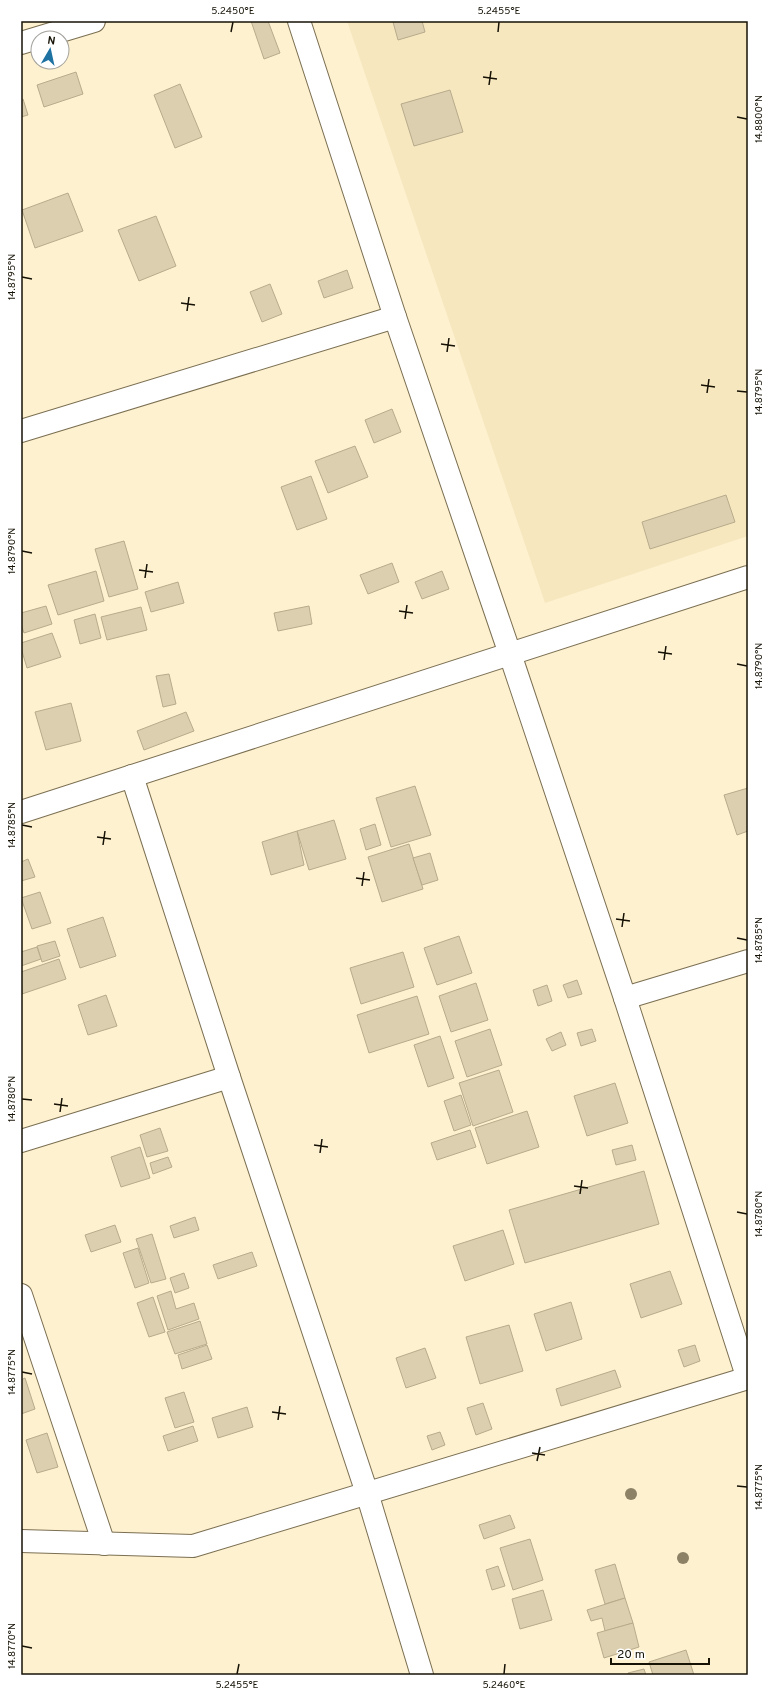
<svg xmlns="http://www.w3.org/2000/svg" width="769" height="1696" font-family="Overpass,sans-serif">
<rect width="100%" height="100%" fill="#fef1d0"/>
<!-- built -->
<path fill="#f6e7be" d="M 347,21 L 748,21 L 748,536 L 545,603 Z"/>
<!-- building -->
<g fill="#dbcfaf" stroke="#b7ab8c">
<path d="M 251,21 L 268,21 L 280,53 L 264,59 Z"/>
<path d="M 397,21 L 422,21 L 425,32 L 398,40 L 393,22 Z"/>
<path d="M 76,72 L 83,94 L 44,107 L 37,85 Z"/>
<path d="M 180,84 L 202,137 L 175,148 L 154,95 Z"/>
<path d="M 450,90 L 463,132 L 414,146 L 401,104 Z"/>
<path d="M 21,99 L 23,99 L 28,115 L 21,117 Z"/>
<path d="M 68,193 L 83,231 L 35,248 L 22,210 Z"/>
<path d="M 156,216 L 176,266 L 139,281 L 118,230 Z"/>
<path d="M 347,270 L 353,288 L 324,298 L 318,281 Z"/>
<path d="M 270,284 L 282,314 L 262,322 L 250,292 Z"/>
<path d="M 392,409 L 401,432 L 374,443 L 365,420 Z"/>
<path d="M 355,446 L 368,477 L 328,493 L 315,461 Z"/>
<path d="M 311,476 L 327,519 L 297,530 L 281,487 Z"/>
<path d="M 726,495 L 735,522 L 650,549 L 642,522 Z"/>
<path d="M 124,541 L 138,589 L 109,597 L 95,549 Z"/>
<path d="M 392,563 L 399,582 L 368,594 L 360,575 Z"/>
<path d="M 96,571 L 104,601 L 58,615 L 48,585 Z"/>
<path d="M 442,571 L 449,589 L 422,599 L 415,582 Z"/>
<path d="M 178,582 L 184,603 L 151,612 L 145,592 Z"/>
<path d="M 46,606 L 52,624 L 24,633 L 21,624 L 21,613 Z"/>
<path d="M 309,606 L 312,624 L 278,631 L 274,613 Z"/>
<path d="M 141,607 L 147,630 L 107,640 L 101,617 Z"/>
<path d="M 95,614 L 101,638 L 80,644 L 74,620 Z"/>
<path d="M 52,633 L 61,657 L 27,668 L 21,648 L 21,643 Z"/>
<path d="M 169,674 L 176,704 L 163,707 L 156,676 Z"/>
<path d="M 71,703 L 81,741 L 46,750 L 35,712 Z"/>
<path d="M 186,712 L 194,731 L 144,750 L 137,731 Z"/>
<path d="M 415,786 L 431,835 L 391,847 L 376,798 Z"/>
<path d="M 748,788 L 748,831 L 737,835 L 724,795 Z"/>
<path d="M 334,820 L 346,859 L 309,870 L 297,831 Z"/>
<path d="M 375,824 L 381,845 L 366,850 L 360,829 Z"/>
<path d="M 297,831 L 304,865 L 271,875 L 262,842 Z"/>
<path d="M 409,844 L 423,889 L 382,902 L 368,857 Z"/>
<path d="M 430,853 L 438,880 L 422,885 L 413,858 Z"/>
<path d="M 28,859 L 35,877 L 21,881 L 21,862 Z"/>
<path d="M 40,892 L 51,923 L 32,929 L 21,898 Z"/>
<path d="M 103,917 L 116,956 L 80,968 L 67,929 Z"/>
<path d="M 459,936 L 472,973 L 437,985 L 424,948 Z"/>
<path d="M 55,941 L 60,956 L 42,962 L 37,946 Z"/>
<path d="M 37,947 L 41,959 L 21,966 L 21,952 Z"/>
<path d="M 403,952 L 414,987 L 361,1004 L 350,968 Z"/>
<path d="M 59,959 L 66,979 L 22,994 L 21,972 Z"/>
<path d="M 577,980 L 582,994 L 568,998 L 563,985 Z"/>
<path d="M 476,983 L 488,1020 L 451,1032 L 439,996 Z"/>
<path d="M 547,985 L 552,1001 L 538,1006 L 533,990 Z"/>
<path d="M 106,995 L 117,1026 L 88,1035 L 78,1005 Z"/>
<path d="M 417,996 L 429,1034 L 369,1053 L 357,1015 Z"/>
<path d="M 490,1029 L 502,1065 L 467,1077 L 455,1041 Z"/>
<path d="M 592,1029 L 596,1041 L 581,1046 L 577,1033 Z"/>
<path d="M 561,1032 L 566,1045 L 552,1051 L 546,1039 Z"/>
<path d="M 440,1036 L 454,1078 L 428,1087 L 414,1045 Z"/>
<path d="M 499,1070 L 513,1112 L 473,1126 L 459,1083 Z"/>
<path d="M 615,1083 L 628,1123 L 587,1136 L 574,1096 Z"/>
<path d="M 461,1095 L 471,1125 L 454,1131 L 444,1101 Z"/>
<path d="M 527,1111 L 539,1147 L 487,1164 L 475,1128 Z"/>
<path d="M 160,1128 L 168,1151 L 147,1157 L 140,1135 Z"/>
<path d="M 470,1130 L 476,1147 L 437,1160 L 431,1143 Z"/>
<path d="M 632,1145 L 636,1160 L 616,1165 L 612,1150 Z"/>
<path d="M 140,1147 L 150,1178 L 121,1187 L 111,1157 Z"/>
<path d="M 168,1157 L 172,1167 L 153,1174 L 150,1163 Z"/>
<path d="M 644,1171 L 659,1224 L 525,1263 L 509,1210 Z"/>
<path d="M 195,1217 L 199,1230 L 174,1238 L 170,1226 Z"/>
<path d="M 115,1225 L 121,1242 L 91,1252 L 85,1235 Z"/>
<path d="M 503,1230 L 514,1264 L 465,1281 L 453,1246 Z"/>
<path d="M 152,1234 L 166,1279 L 151,1283 L 136,1239 Z"/>
<path d="M 138,1248 L 149,1283 L 135,1288 L 123,1253 Z"/>
<path d="M 252,1252 L 257,1266 L 218,1279 L 213,1265 Z"/>
<path d="M 670,1271 L 682,1304 L 641,1318 L 630,1284 Z"/>
<path d="M 184,1273 L 189,1288 L 175,1293 L 170,1278 Z"/>
<path d="M 171,1291 L 176,1309 L 194,1303 L 199,1319 L 168,1330 L 157,1296 Z"/>
<path d="M 153,1297 L 165,1332 L 149,1337 L 137,1303 Z"/>
<path d="M 571,1302 L 582,1339 L 546,1351 L 534,1314 Z"/>
<path d="M 200,1321 L 207,1344 L 175,1354 L 167,1332 Z"/>
<path d="M 509,1325 L 523,1371 L 480,1384 L 466,1337 Z"/>
<path d="M 207,1345 L 212,1359 L 182,1369 L 178,1355 Z"/>
<path d="M 695,1345 L 700,1361 L 684,1367 L 678,1350 Z"/>
<path d="M 425,1348 L 436,1378 L 406,1388 L 396,1358 Z"/>
<path d="M 615,1370 L 621,1387 L 561,1406 L 556,1389 Z"/>
<path d="M 25,1378 L 35,1409 L 21,1414 L 21,1380 Z"/>
<path d="M 184,1392 L 194,1422 L 175,1428 L 165,1398 Z"/>
<path d="M 483,1403 L 492,1429 L 476,1435 L 467,1408 Z"/>
<path d="M 247,1407 L 253,1427 L 218,1438 L 212,1418 Z"/>
<path d="M 193,1426 L 198,1441 L 168,1451 L 163,1436 Z"/>
<path d="M 440,1432 L 445,1445 L 432,1450 L 427,1436 Z"/>
<path d="M 47,1433 L 58,1467 L 37,1473 L 26,1440 Z"/>
<path d="M 510,1515 L 515,1528 L 484,1539 L 479,1525 Z"/>
<path d="M 530,1539 L 543,1580 L 513,1590 L 500,1548 Z"/>
<path d="M 615,1564 L 625,1598 L 605,1604 L 595,1570 Z"/>
<path d="M 498,1566 L 505,1586 L 492,1590 L 486,1570 Z"/>
<path d="M 543,1590 L 552,1620 L 520,1629 L 512,1599 Z"/>
<path d="M 625,1598 L 633,1623 L 605,1631 L 602,1618 L 591,1621 L 587,1610 Z"/>
<path d="M 633,1623 L 639,1647 L 604,1658 L 597,1633 Z"/>
<path d="M 686,1650 L 694,1675 L 653,1675 L 649,1662 Z"/>
<path d="M 644,1669 L 646,1675 L 628,1675 L 628,1673 Z"/>
</g>
<g fill="none" stroke-linecap="round" stroke-linejoin="round">
<!-- minor casing -->
<g stroke="#7b6f52" stroke-width="24">
<g id="minor">
<path d="M 299,21 L 395,317 L 510,654 L 625,998 L 748,1379"/>
<path d="M 21,43 L 94,21"/>
<path d="M 21,431 L 395,317"/>
<path d="M 132,776 L 229,1077 L 367,1493 L 422,1675"/>
<path d="M 21,812 L 748,577"/>
<path d="M 625,998 L 748,961"/>
<path d="M 21,1141 L 229,1077"/>
<path d="M 21,1295 L 104,1544"/>
<path d="M 21,1541 L 193,1546 L 748,1378"/>
</g>
</g>
<!-- minor -->
<use href="#minor" stroke="#fff" stroke-width="22"/>
</g>
<!-- trees -->
<g fill="#8d8266">
<circle cx="631" cy="1494" r="6"/>
<circle cx="683" cy="1558" r="6"/>
</g>
<!-- ticks -->
<path fill="none" stroke="#161206" stroke-width="1.5" d="M 231,32 L 233,22M 498,32 L 499,22M 483,77 L 497,79M 489,85 L 491,71M 737,117 L 747,119M 22,277 L 32,279M 181,303 L 195,305M 187,311 L 189,297M 441,344 L 455,346M 447,352 L 449,338M 701,385 L 715,387M 737,391 L 747,392M 707,393 L 709,379M 22,551 L 32,553M 139,570 L 153,572M 145,578 L 147,564M 399,611 L 413,613M 405,619 L 407,605M 658,652 L 672,654M 664,660 L 666,646M 737,664 L 747,666M 22,825 L 32,827M 97,837 L 111,839M 103,845 L 105,831M 356,878 L 370,880M 362,886 L 364,872M 616,919 L 630,921M 622,927 L 624,913M 737,938 L 747,940M 22,1099 L 32,1100M 54,1104 L 68,1106M 60,1112 L 62,1098M 314,1145 L 328,1147M 320,1153 L 322,1139M 574,1186 L 588,1188M 580,1194 L 582,1180M 737,1212 L 747,1214M 22,1372 L 32,1374M 272,1412 L 286,1414M 278,1420 L 280,1406M 532,1453 L 545,1455M 537,1461 L 540,1447M 737,1486 L 747,1487M 22,1646 L 32,1648M 237,1674 L 239,1664M 504,1674 L 505,1664"/>
<!-- border -->
<rect width="769" height="1696" fill="none" stroke="#ffffff" stroke-width="44"/>
<!-- north arrow -->
<g transform="translate(50 50) rotate(9)"><circle r="19" fill="#ffffff" stroke="#a2a09b"/>
<path d="M0-3L7 15L0 10L-7 15Z" fill="#1d72a2"/>
<text y="-6" font-size="11" font-weight="bold" text-anchor="middle" fill="#161206">N</text>
</g>
<!-- scale -->
<path d="M611 1658v6h98v-6" fill="none" stroke="#161206" stroke-width="2"/>
<text x="617" y="1658" font-size="12" fill="#161206" stroke="#ffffff" stroke-width="3" paint-order="stroke">20 m</text>
<rect x="22" y="22" width="725" height="1652" fill="none" stroke="#161206" stroke-width="1.5"/>
<g font-size="10" text-anchor="middle" fill="#161206">
<text x="233" y="14">5.2450°E</text>
<text x="499" y="14">5.2455°E</text>
<text transform="translate(758 119) rotate(-90)" y="4">14.8800°N</text>
<text transform="translate(11 277) rotate(-90)" y="4">14.8795°N</text>
<text transform="translate(758 392) rotate(-90)" y="4">14.8795°N</text>
<text transform="translate(11 551) rotate(-90)" y="4">14.8790°N</text>
<text transform="translate(758 666) rotate(-90)" y="4">14.8790°N</text>
<text transform="translate(11 825) rotate(-90)" y="4">14.8785°N</text>
<text transform="translate(758 940) rotate(-90)" y="4">14.8785°N</text>
<text transform="translate(11 1099) rotate(-90)" y="4">14.8780°N</text>
<text transform="translate(758 1214) rotate(-90)" y="4">14.8780°N</text>
<text transform="translate(11 1372) rotate(-90)" y="4">14.8775°N</text>
<text transform="translate(758 1487) rotate(-90)" y="4">14.8775°N</text>
<text transform="translate(11 1646) rotate(-90)" y="4">14.8770°N</text>
<text x="237" y="1688">5.2455°E</text>
<text x="504" y="1688">5.2460°E</text>
</g>
</svg>
